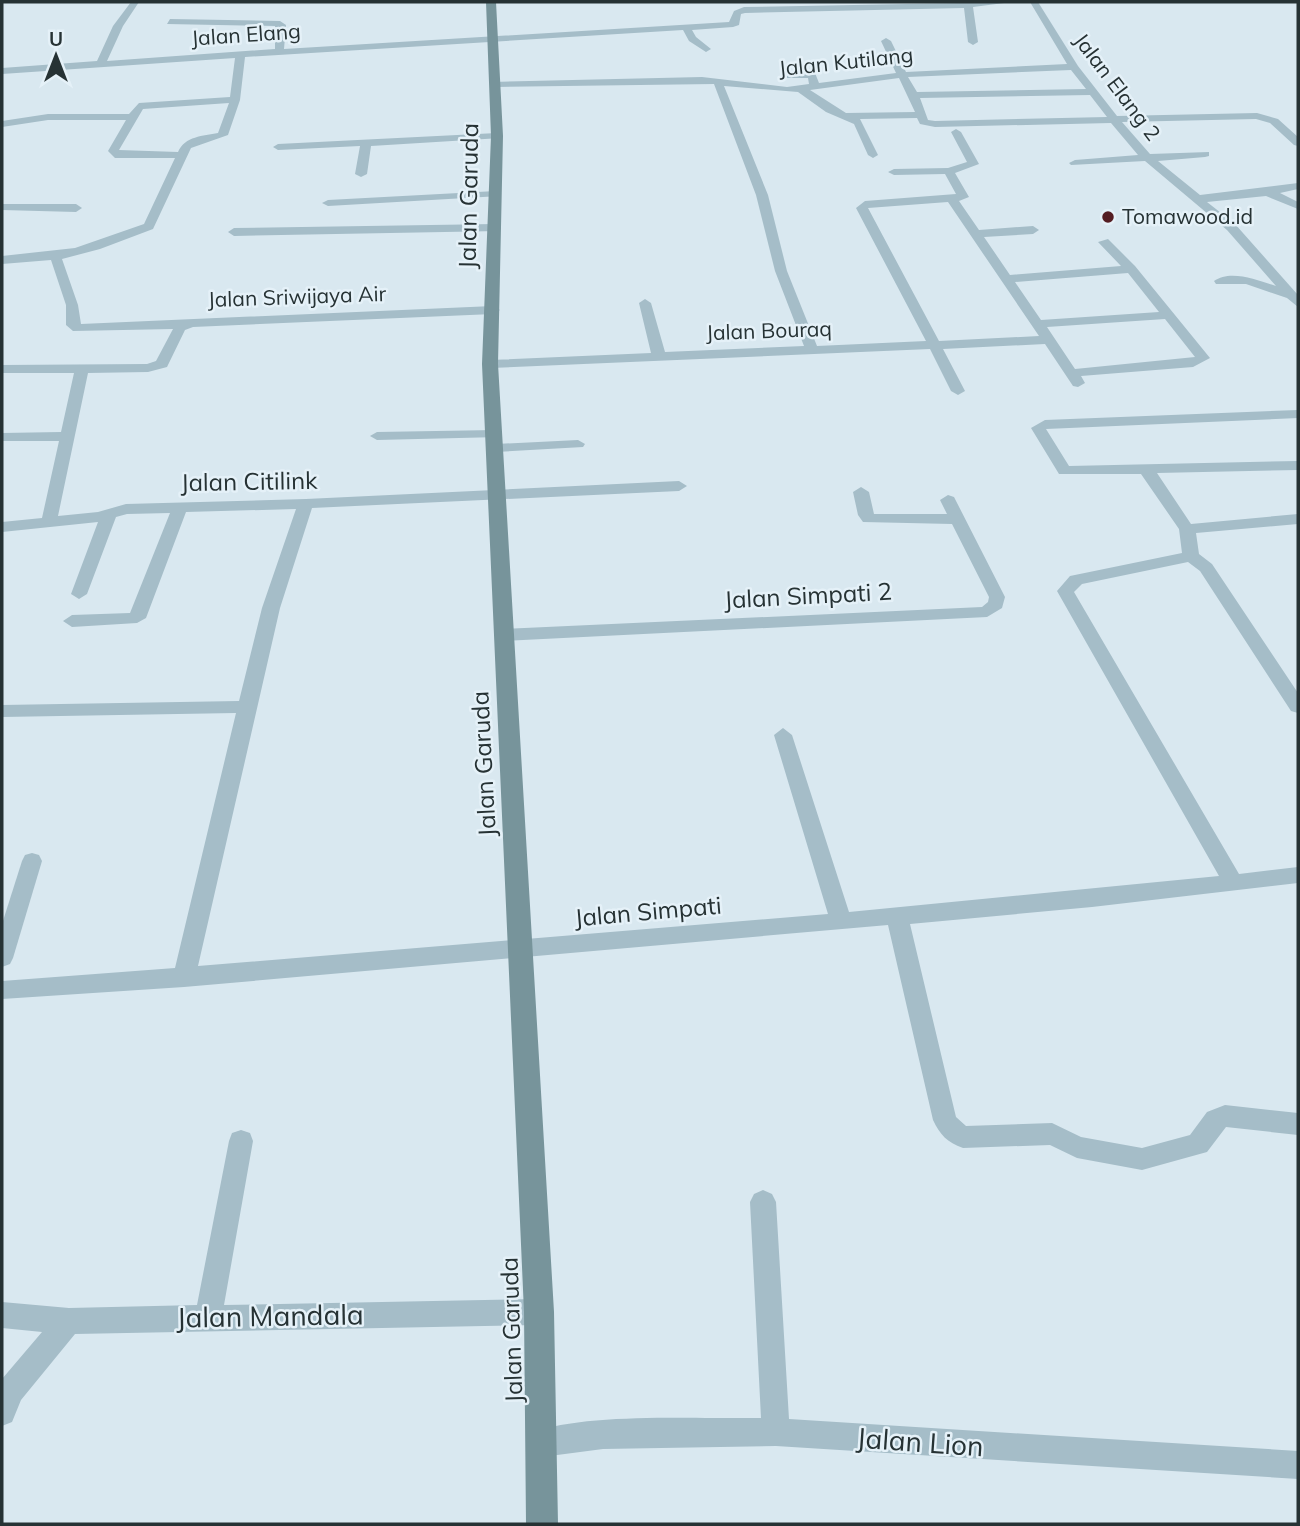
<svg xmlns="http://www.w3.org/2000/svg" width="1300" height="1526" font-family="Mulish,sans-serif">
<rect width="100%" height="100%" fill="#d9e8f0"/>
<g fill="none" stroke-linecap="round" stroke-linejoin="round">
<!-- street -->
<g fill="#a5bdc8" fill-rule="evenodd">
<path d="M 131,2 L 139,2 L 123,26 L 107,61 L 275,49 L 275,26 L 167,24 L 170,19 L 280,21 L 286,25 L 284,49 L 729,22 L 734,11 L 744,7 L 1012,2 L 973,7 L 978,42 L 973,45 L 968,42 L 964,8 L 745,13 L 741,14 L 739,25 L 733,27 L 692,30 L 696,37 L 711,49 L 706,52 L 689,41 L 683,30 L 245,57 L 240,100 L 228,135 L 191,148 L 153,229 L 100,249 L 62,259 L 78,305 L 81,324 L 493,306 L 500,310 L 493,314 L 193,327 L 185,330 L 167,367 L 148,372 L 88,373 L 58,516 L 98,512 L 126,504 L 306,499 L 679,481 L 687,486 L 679,491 L 312,508 L 280,608 L 198,966 L 828,914 L 774,735 L 783,728 L 792,735 L 849,912 L 1219,876 L 1057,591 L 1070,576 L 1182,553 L 1179,529 L 1141,474 L 1059,474 L 1031,428 L 1045,420 L 1298,410 L 1298,418 L 1046,429 L 1069,466 L 1298,461 L 1298,470 L 1157,473 L 1191,524 L 1298,514 L 1298,524 L 1196,533 L 1199,554 L 1212,564 L 1298,693 L 1298,713 L 1291,711 L 1200,571 L 1188,562 L 1082,584 L 1074,592 L 1239,874 L 1298,867 L 1298,883 L 1092,907 L 910,924 L 956,1117 L 966,1126 L 1052,1123 L 1081,1137 L 1142,1148 L 1190,1135 L 1207,1112 L 1225,1105 L 1298,1113 L 1298,1135 L 1226,1127 L 1207,1152 L 1142,1170 L 1077,1158 L 1050,1145 L 963,1148 C 947,1142 940,1135 933,1120 L 888,925 L 184,987 L 2,999 L 2,981 L 175,968 L 236,713 L 2,717 L 2,705 L 239,701 L 262,608 L 296,509 L 186,512 L 146,618 L 137,623 L 72,627 L 63,621 L 72,615 L 130,613 L 170,513 L 127,514 L 116,517 L 87,594 L 79,599 L 71,594 L 98,522 L 2,532 L 2,522 L 42,518 L 59,441 L 2,441 L 2,433 L 61,432 L 74,373 L 2,373 L 2,365 L 147,364 L 156,361 L 173,329 L 73,331 L 66,325 L 66,305 L 51,260 L 2,264 L 2,256 L 75,248 L 144,224 L 175,158 L 115,158 L 108,151 L 126,120 L 48,120 L 2,127 L 2,121 L 48,114 L 129,114 L 139,103 L 230,97 L 235,58 L 2,74 L 2,68 L 97,61 L 113,26 ZM 229,103 L 218,133 C 203,136 185,136 178,152 L 119,150 L 143,109 Z"/>
<path d="M 1030,2 L 1038,2 L 1078,66 L 1117,116 L 1257,113 L 1278,119 L 1298,137 L 1298,146 L 1294,145 L 1270,123 L 1256,119 L 1122,122 L 1150,154 L 1209,152 L 1209,156 L 1205,157 L 1158,161 L 1200,195 L 1298,183 L 1298,189 L 1280,193 L 1298,202 L 1298,209 L 1266,196 L 1207,202 L 1235,224 L 1298,295 L 1298,307 L 1287,298 L 1246,284 L 1216,284 L 1214,281 C 1230,269 1258,280 1276,286 L 1227,230 L 1145,161 L 1071,165 L 1069,163 L 1075,160 L 1138,155 L 1111,123 L 935,127 L 920,124 L 917,118 L 860,119 L 878,155 L 873,158 L 868,155 L 854,124 L 826,112 L 798,92 L 724,86 L 768,195 L 787,271 L 817,346 L 926,341 L 856,208 L 865,201 L 956,194 L 945,174 L 894,175 L 888,172 L 894,169 L 948,168 L 967,162 L 951,132 L 956,129 L 961,132 L 979,164 L 955,173 L 969,197 L 959,201 L 979,230 L 1033,226 L 1039,230 L 1033,234 L 984,237 L 1010,275 L 1121,266 L 1098,242 L 1108,239 L 1135,266 L 1210,358 L 1193,367 L 1081,376 L 1085,383 L 1078,387 L 1073,386 L 1045,344 L 943,349 L 965,391 L 958,395 L 951,391 L 930,349 L 490,368 L 483,364 L 490,360 L 651,353 L 639,303 L 645,299 L 651,303 L 665,352 L 804,346 L 775,271 L 756,195 L 714,84 L 496,87 L 492,82 L 702,77 L 787,87 L 809,84 L 808,78 L 785,78 L 782,73 L 815,73 L 819,83 L 896,73 L 881,41 L 886,38 L 891,41 L 906,72 L 1067,64 ZM 1071,70 L 1086,89 L 917,92 L 908,77 ZM 899,78 L 915,112 L 846,113 L 810,90 ZM 1090,95 L 1107,117 L 935,121 L 928,120 L 920,98 ZM 948,202 L 1039,336 L 939,341 L 868,208 ZM 1128,273 L 1159,312 L 1041,320 L 1015,282 ZM 1165,319 L 1195,357 L 1075,369 L 1047,327 Z"/>
<path d="M 497,133 L 501,134 L 501,138 L 371,146 L 367,174 L 361,177 L 355,174 L 360,146 L 278,150 L 273,147 L 278,144 Z"/>
<path d="M 496,191 L 500,192 L 500,196 L 328,206 L 322,203 L 328,200 Z"/>
<path d="M 2,204 L 76,204 L 82,208 L 76,212 L 2,210 Z"/>
<path d="M 495,224 L 501,228 L 499,231 L 234,236 L 228,232 L 234,228 Z"/>
<path d="M 495,430 L 500,431 L 500,437 L 377,440 L 370,436 L 377,432 Z"/>
<path d="M 578,440 L 585,444 L 583,447 L 496,452 L 489,448 L 496,444 Z"/>
<path d="M 861,487 L 869,492 L 874,514 L 947,514 L 940,500 L 948,495 L 954,497 L 1005,597 L 1002,608 L 987,617 L 504,641 L 495,635 L 504,629 L 982,607 L 988,602 L 989,597 L 952,524 L 863,522 L 858,515 L 853,492 Z"/>
<path d="M 32,853 L 39,855 L 42,861 L 13,958 L 10,964 L 2,967 L 2,924 L 22,861 L 25,855 Z"/>
<path d="M 241,1130 L 250,1133 L 253,1141 L 224,1305 L 539,1299 L 548,1303 L 552,1312 L 548,1321 L 539,1325 L 75,1334 L 21,1400 L 12,1422 L 2,1426 L 2,1379 L 42,1332 L 2,1328 L 2,1302 L 69,1308 L 197,1305 L 229,1141 L 232,1133 Z"/>
<path d="M 763,1190 L 772,1194 L 776,1202 L 789,1419 L 1298,1451 L 1298,1479 L 776,1446 L 603,1449 L 542,1457 L 532,1453 L 528,1443 L 532,1433 C 583,1412 702,1419 761,1418 L 750,1202 L 754,1194 Z"/>
</g>
<!-- secondary -->
<path fill="#77949b" fill-rule="evenodd" d="M 486,2 L 496,2 L 503,136 L 498,364 L 554,1312 L 558,1524 L 526,1524 L 524,1312 L 482,364 L 491,136 Z"/>
</g>
<!-- markers -->
<circle fill="#541d22" stroke="#e5f1f8" stroke-width="2.5" cx="1108" cy="217" r="7"/>
<g text-anchor="middle" stroke-width="5" stroke-linejoin="round" paint-order="stroke">
<!-- far-street labels -->
<g font-size="21" fill="#263234" stroke="#e5f1f8">
<text transform="translate(246 35) rotate(-4)" y="7">Jalan Elang</text>
<text transform="translate(846 62) rotate(-6)" y="7">Jalan Kutilang</text>
<text transform="translate(1117 87) rotate(53)" y="7">Jalan Elang 2</text>
<text transform="translate(297 297) rotate(-2)" y="7">Jalan Sriwijaya Air</text>
<text transform="translate(769 331) rotate(-2)" y="7">Jalan Bouraq</text>
</g>
<!-- far-poi labels -->
<g font-size="21" fill="#263234" stroke="#e5f1f8" text-anchor="start">
<text x="1122" y="224">Tomawood.id</text>
</g>
<!-- street labels -->
<g font-size="24" fill="#263234" stroke="#e5f1f8">
<text transform="translate(469 196) rotate(-89)" y="8">Jalan Garuda</text>
<text transform="translate(249 482) rotate(-1)" y="8">Jalan Citilink</text>
<text transform="translate(808 596) rotate(-3)" y="8">Jalan Simpati 2</text>
<text transform="translate(484 764) rotate(-93)" y="8">Jalan Garuda</text>
<text transform="translate(648 912) rotate(-5)" y="8">Jalan Simpati</text>
<text transform="translate(512 1330) rotate(-92)" y="8">Jalan Garuda</text>
</g>
<!-- near-street labels -->
<g font-size="28" fill="#263234" stroke="#e5f1f8">
<text transform="translate(270 1316) rotate(-1)" y="10">Jalan Mandala</text>
<text transform="translate(920 1442) rotate(4)" y="10">Jalan Lion</text>
</g>
</g>
<!-- border -->
<rect width="1300" height="1526" fill="none" stroke="#263234" stroke-width="7"/>
<!-- north arrow -->
<g transform="translate(56 56)" stroke="#e5f1f8" stroke-width="5" paint-order="stroke">
<path d="M0-5L12 26L0 18L-12 26Z" fill="#263234"/>
<text y="-10" font-size="19" font-weight="bold" text-anchor="middle" fill="#263234">U</text>
</g>
</svg>
